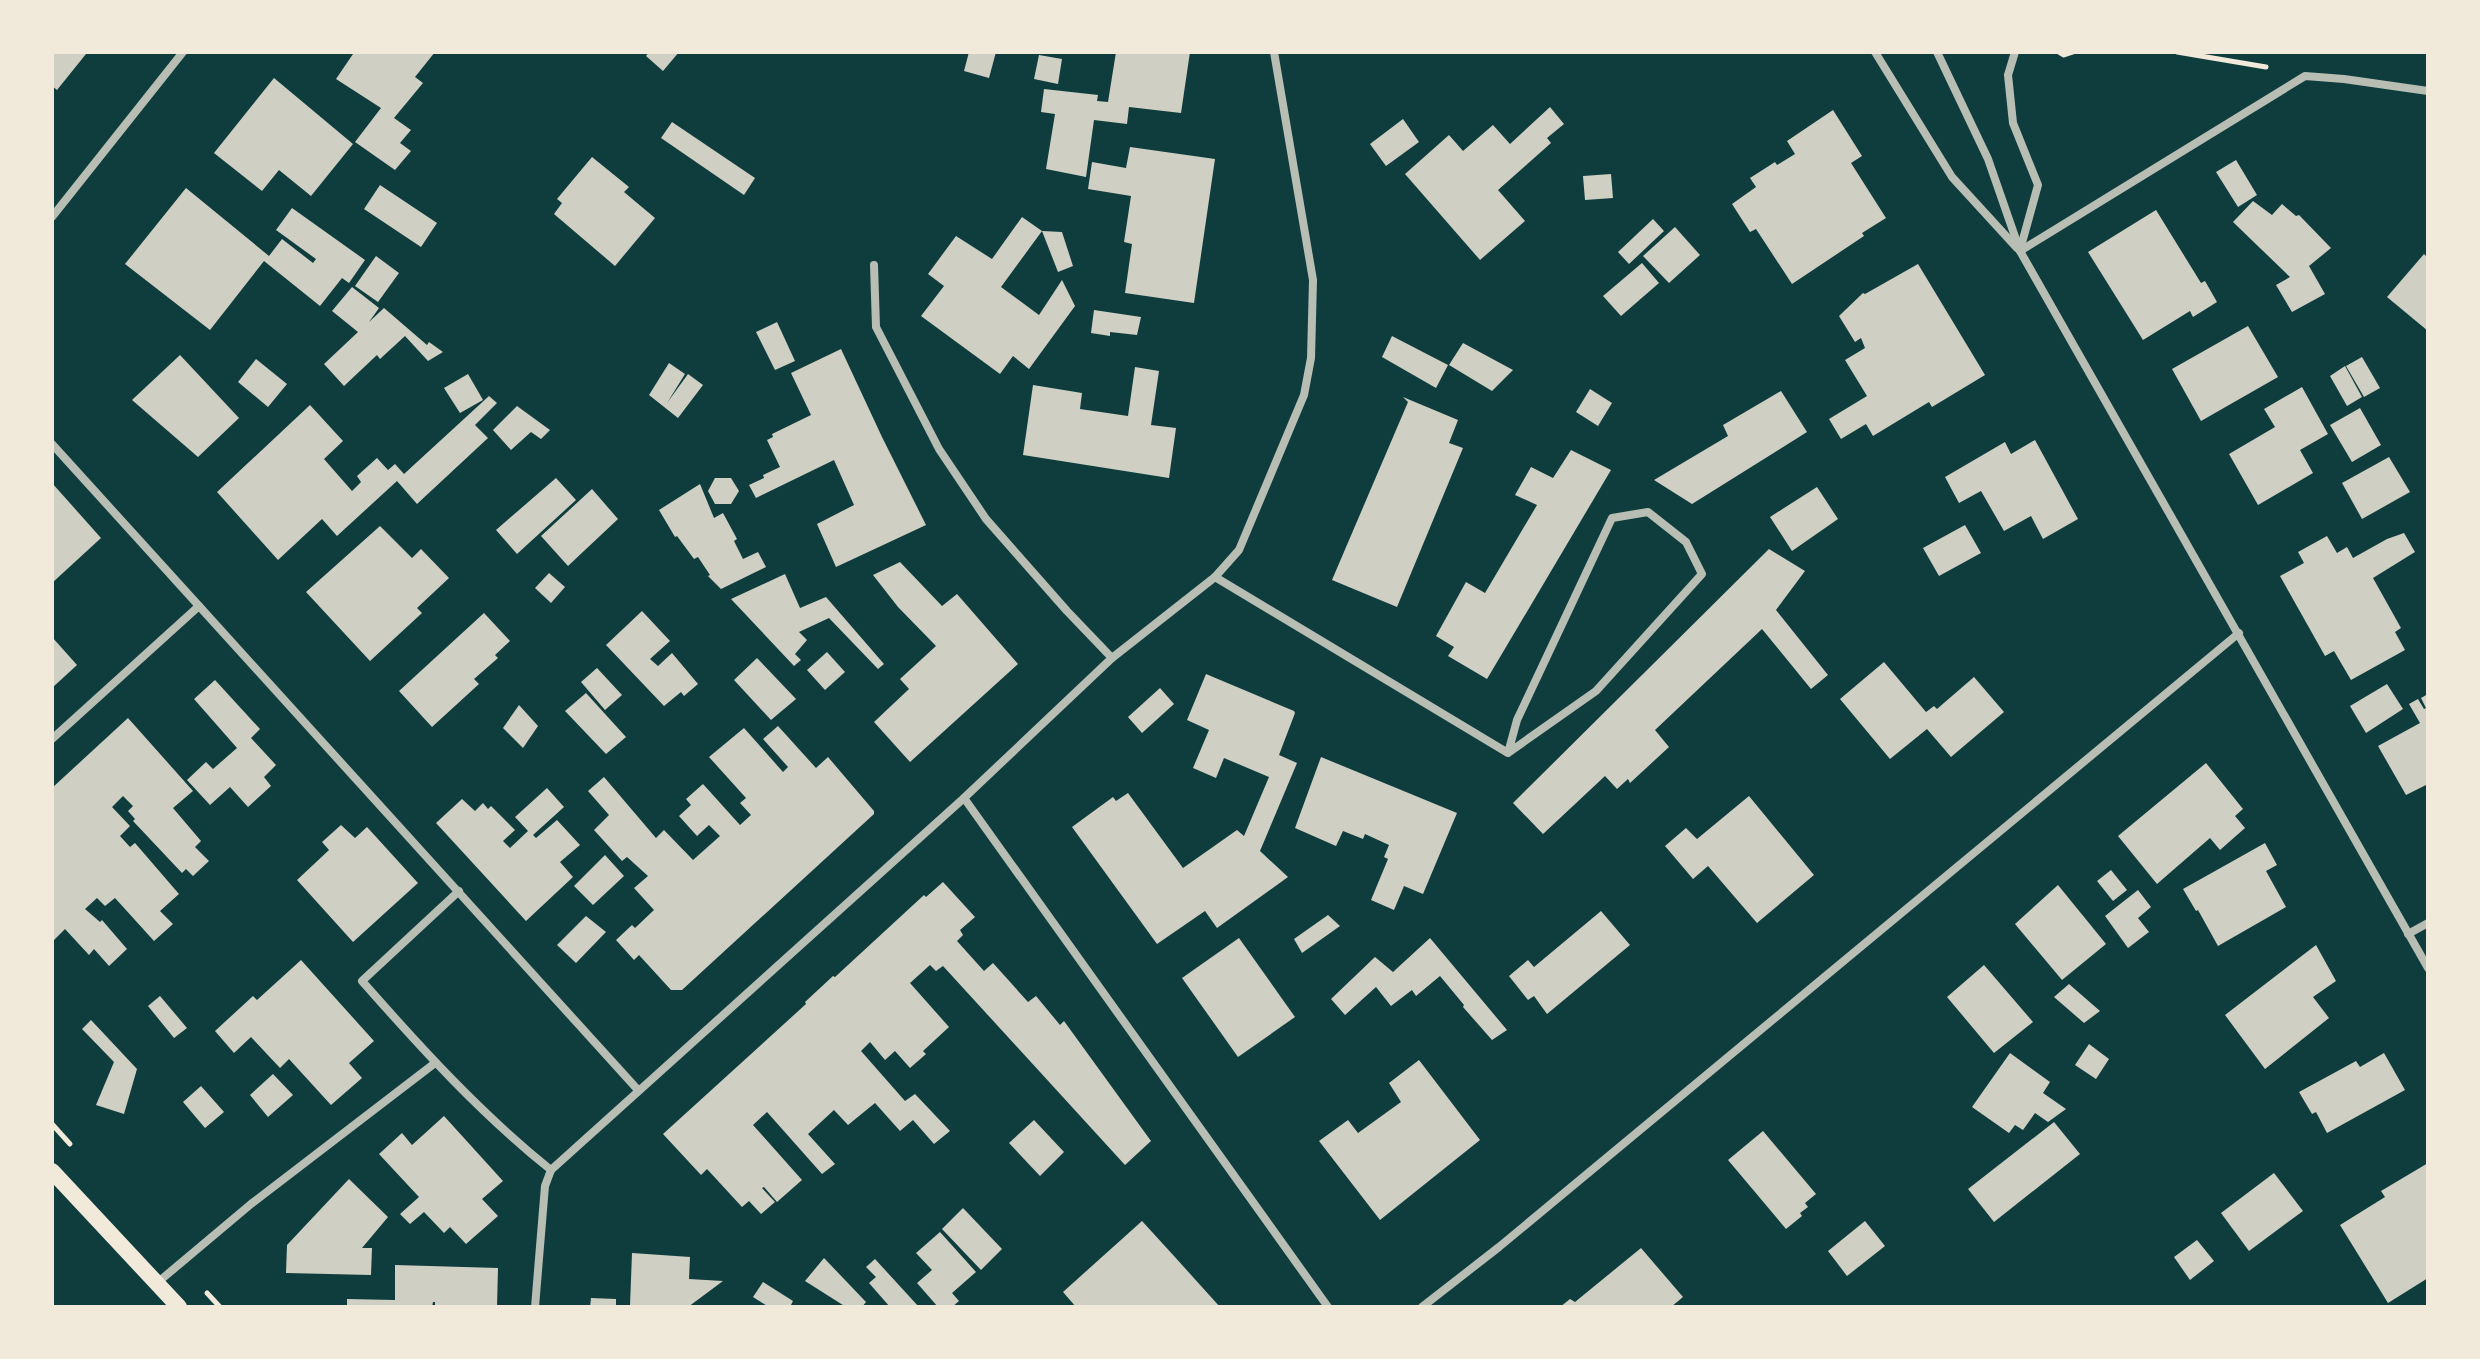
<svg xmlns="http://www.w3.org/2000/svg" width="2480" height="1359" font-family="'Playfair Display',serif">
<rect width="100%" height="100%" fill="#0f3d3e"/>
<!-- building -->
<g fill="#cfcfc3">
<path d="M 52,52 L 86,54 L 57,90 L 52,86 Z"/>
<path d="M 350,52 L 435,52 L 415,77 L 423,83 L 394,118 L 411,130 L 400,143 L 411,151 L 395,170 L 355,142 L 381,108 L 336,79 L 353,54 Z"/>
<path d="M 649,52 L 679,52 L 663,71 L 646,56 Z"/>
<path d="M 969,52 L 996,52 L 989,78 L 964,71 Z"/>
<path d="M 1116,52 L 1190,52 L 1181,113 L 1129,107 L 1127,124 L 1094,120 L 1086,177 L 1046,169 L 1055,114 L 1041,112 L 1044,89 L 1098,95 L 1097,101 L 1108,102 Z"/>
<path d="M 1039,55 L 1062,59 L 1058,84 L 1034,79 Z"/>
<path d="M 274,78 L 353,144 L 311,196 L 279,170 L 262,191 L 214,153 Z"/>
<path d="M 1550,107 L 1564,124 L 1547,138 L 1551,143 L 1498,190 L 1525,221 L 1480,260 L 1405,174 L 1449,135 L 1463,151 L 1493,125 L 1510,144 Z"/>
<path d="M 1833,110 L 1862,156 L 1851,163 L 1886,218 L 1862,233 L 1864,236 L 1792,284 L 1756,229 L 1750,232 L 1732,204 L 1756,187 L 1750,178 L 1775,162 L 1777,165 L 1795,154 L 1787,141 Z"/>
<path d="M 1403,119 L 1419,142 L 1386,166 L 1370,144 Z"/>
<path d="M 672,122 L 755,178 L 744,195 L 661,138 Z"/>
<path d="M 1130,147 L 1215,159 L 1194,303 L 1125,293 L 1132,244 L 1124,242 L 1131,196 L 1088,189 L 1092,162 L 1126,168 Z"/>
<path d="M 592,157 L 629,187 L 624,192 L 655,218 L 615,266 L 554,214 L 562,203 L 557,199 Z"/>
<path d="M 2236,160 L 2257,195 L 2238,207 L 2216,172 Z"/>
<path d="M 1611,174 L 1613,198 L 1585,200 L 1583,176 Z"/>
<path d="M 380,185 L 437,223 L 421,247 L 364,209 Z"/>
<path d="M 186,188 L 269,256 L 282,239 L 313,263 L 316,259 L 276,230 L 292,208 L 365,260 L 349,283 L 342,278 L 320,306 L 264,261 L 210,330 L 125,264 Z"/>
<path d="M 2253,201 L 2272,215 L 2282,204 L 2296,216 L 2299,215 L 2331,248 L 2309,266 L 2325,294 L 2292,312 L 2276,285 L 2290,277 L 2233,222 Z"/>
<path d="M 2156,210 L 2201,283 L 2205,281 L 2217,302 L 2193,317 L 2190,311 L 2143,340 L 2088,252 Z"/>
<path d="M 1022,217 L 1042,231 L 1062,232 L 1073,266 L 1058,272 L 1042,231 L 1001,287 L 1039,315 L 1062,280 L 1075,306 L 1029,369 L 1013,356 L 1000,374 L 921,316 L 944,286 L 928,274 L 956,236 L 992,259 Z"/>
<path d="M 1653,219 L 1664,231 L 1629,264 L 1618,252 Z"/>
<path d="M 1675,227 L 1700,255 L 1669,283 L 1643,256 Z"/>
<path d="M 2424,254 L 2428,258 L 2428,331 L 2387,297 Z"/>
<path d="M 376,256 L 399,273 L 378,302 L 355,286 Z"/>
<path d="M 1642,263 L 1659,283 L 1621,316 L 1603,296 Z"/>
<path d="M 1918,264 L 1985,375 L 1932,407 L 1929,402 L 1873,436 L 1866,424 L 1841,439 L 1829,419 L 1867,396 L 1845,360 L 1865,348 L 1861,338 L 1855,342 L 1839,316 L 1863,293 L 1865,294 Z"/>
<path d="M 352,287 L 379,308 L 369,322 L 384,308 L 427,345 L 429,342 L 443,352 L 428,361 L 405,336 L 380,359 L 377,355 L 344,386 L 324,364 L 358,332 L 332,311 Z"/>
<path d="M 1094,310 L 1141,317 L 1137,335 L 1110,332 L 1110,336 L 1091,333 Z"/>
<path d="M 777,322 L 795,361 L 775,370 L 756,332 Z"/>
<path d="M 2248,326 L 2278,377 L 2201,421 L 2172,369 Z"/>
<path d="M 1392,336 L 1448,365 L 1436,388 L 1382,357 Z"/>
<path d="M 1463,343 L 1513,370 L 1492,391 L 1449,365 Z"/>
<path d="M 841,349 L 882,437 L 926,525 L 836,567 L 817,524 L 854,505 L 834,460 L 756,498 L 749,485 L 764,478 L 763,475 L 780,467 L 767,440 L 773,437 L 772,434 L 811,415 L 791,373 Z"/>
<path d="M 180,355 L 239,418 L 198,457 L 132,400 Z"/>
<path d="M 2362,357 L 2380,388 L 2364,397 L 2346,366 Z"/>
<path d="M 256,359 L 287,384 L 268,407 L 238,382 Z"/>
<path d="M 669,363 L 685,374 L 667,403 L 688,374 L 703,385 L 678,418 L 649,395 Z"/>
<path d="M 2345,366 L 2362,397 L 2347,406 L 2330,376 Z"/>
<path d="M 1135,367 L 1159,371 L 1151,425 L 1176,428 L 1169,478 L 1023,455 L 1033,385 L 1082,393 L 1080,409 L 1128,416 Z"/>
<path d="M 468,374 L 483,400 L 460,413 L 444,388 Z"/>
<path d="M 2302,387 L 2328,434 L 2300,450 L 2313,473 L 2258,505 L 2229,454 L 2275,427 L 2264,409 Z"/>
<path d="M 1590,389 L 1612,403 L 1598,426 L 1576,412 Z"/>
<path d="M 1781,391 L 1807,432 L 1692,504 L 1654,480 L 1728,436 L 1723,425 Z"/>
<path d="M 489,396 L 497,403 L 475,425 L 488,438 L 417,504 L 397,481 L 337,536 L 322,519 L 278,560 L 217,492 L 310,405 L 343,441 L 324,459 L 352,491 L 361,482 L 357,476 L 377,458 L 388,470 L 395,464 L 404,474 Z"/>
<path d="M 1403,397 L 1458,420 L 1449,443 L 1463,448 L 1397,607 L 1332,580 L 1408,402 Z"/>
<path d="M 517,406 L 550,430 L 541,439 L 531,432 L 511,450 L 493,430 Z"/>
<path d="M 2360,408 L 2381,445 L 2352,462 L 2330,425 Z"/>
<path d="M 2035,440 L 2078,519 L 2043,539 L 2031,516 L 2004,531 L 1981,491 L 1959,503 L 1945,477 L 2005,442 L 2011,454 Z"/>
<path d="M 1571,450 L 1611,470 L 1487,679 L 1448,656 L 1454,647 L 1436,636 L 1466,582 L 1485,593 L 1537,505 L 1515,495 L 1531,467 L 1553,478 Z"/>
<path d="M 2389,457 L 2410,492 L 2362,519 L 2342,483 Z"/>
<path d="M 556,478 L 576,500 L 517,554 L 496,530 Z"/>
<path d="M 715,478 L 731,478 L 739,491 L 731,504 L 715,504 L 708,491 Z"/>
<path d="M 52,483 L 101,538 L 52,583 Z"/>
<path d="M 700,484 L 714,518 L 723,513 L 737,539 L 734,541 L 743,559 L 758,552 L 766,567 L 721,589 L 708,576 L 710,575 L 698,557 L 694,559 L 677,536 L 675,537 L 659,510 Z"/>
<path d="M 1817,487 L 1838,519 L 1792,551 L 1770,517 Z"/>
<path d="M 592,489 L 618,519 L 568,566 L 541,536 Z"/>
<path d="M 1965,525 L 1981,553 L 1939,576 L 1923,548 Z"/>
<path d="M 380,526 L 412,558 L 421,549 L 449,578 L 417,608 L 422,613 L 370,661 L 306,592 Z"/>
<path d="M 2404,533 L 2415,552 L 2373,578 L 2401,628 L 2395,632 L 2405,650 L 2351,680 L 2334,651 L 2325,656 L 2280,576 L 2304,563 L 2298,552 L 2327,536 L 2337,553 L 2347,547 L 2353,558 L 2387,539 Z"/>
<path d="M 1769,549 L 1805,571 L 1776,610 L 1828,675 L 1811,689 L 1762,629 L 1655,730 L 1669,747 L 1630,783 L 1628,779 L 1617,789 L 1605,776 L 1543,834 L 1513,803 Z"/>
<path d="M 900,562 L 942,606 L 957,594 L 1018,664 L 910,762 L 874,722 L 909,689 L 900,679 L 936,646 L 898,607 L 873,575 Z"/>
<path d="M 549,573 L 565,587 L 551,603 L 535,588 Z"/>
<path d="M 785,574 L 800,608 L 826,597 L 884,664 L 878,669 L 829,618 L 799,632 L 807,640 L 795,654 L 801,660 L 794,666 L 731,599 Z"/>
<path d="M 642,611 L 670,641 L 650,659 L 658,666 L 672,653 L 698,684 L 684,696 L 681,692 L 664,706 L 606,645 Z"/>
<path d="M 484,613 L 510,641 L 495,655 L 498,658 L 474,679 L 479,684 L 432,727 L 399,691 Z"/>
<path d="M 52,637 L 77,665 L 52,688 Z"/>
<path d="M 827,652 L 845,672 L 825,690 L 807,670 Z"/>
<path d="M 757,658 L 796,699 L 771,720 L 734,680 Z"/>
<path d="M 1884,662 L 1926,712 L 1934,706 L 1937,709 L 1974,677 L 2004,712 L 1951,757 L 1927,729 L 1890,759 L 1840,699 Z"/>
<path d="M 597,668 L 622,695 L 605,710 L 581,682 Z"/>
<path d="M 1206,674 L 1294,711 L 1295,713 L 1279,755 L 1297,763 L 1260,851 L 1288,877 L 1217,928 L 1205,911 L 1157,944 L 1072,827 L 1113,797 L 1116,801 L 1128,793 L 1183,868 L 1237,830 L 1244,836 L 1269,777 L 1224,758 L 1216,778 L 1193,768 L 1209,730 L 1187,720 Z"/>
<path d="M 215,680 L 260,729 L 251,738 L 276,765 L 264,777 L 271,786 L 248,807 L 230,787 L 210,805 L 187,780 L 206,762 L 213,769 L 237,748 L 194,699 Z"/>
<path d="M 2387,684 L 2403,709 L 2366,733 L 2350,706 Z"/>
<path d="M 1160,688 L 1174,704 L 1142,733 L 1128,717 Z"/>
<path d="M 586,693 L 626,737 L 606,754 L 565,711 Z"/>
<path d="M 2428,694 L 2428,784 L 2406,795 L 2378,746 L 2420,723 L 2409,704 L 2418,699 L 2424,709 L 2426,708 L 2421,698 Z"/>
<path d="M 519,705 L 538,726 L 523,748 L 503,728 Z"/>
<path d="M 128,718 L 193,791 L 173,808 L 201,841 L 195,847 L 209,861 L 193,876 L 186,869 L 182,873 L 133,821 L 135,819 L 128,811 L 133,806 L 123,796 L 112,807 L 130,826 L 120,836 L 130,847 L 135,843 L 179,894 L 160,911 L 173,924 L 154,941 L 115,898 L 105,906 L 97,898 L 85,909 L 100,922 L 102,920 L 127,949 L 109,966 L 94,949 L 89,955 L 65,929 L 52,942 L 52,788 Z"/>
<path d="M 778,726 L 816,768 L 828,757 L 874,811 L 874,814 L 682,990 L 671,990 L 639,955 L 634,960 L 616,940 L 632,925 L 635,928 L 654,910 L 634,888 L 648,876 L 627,857 L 622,861 L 594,830 L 609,815 L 588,791 L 604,777 L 656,838 L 664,830 L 693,860 L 720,836 L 709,825 L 697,836 L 679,816 L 691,805 L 686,799 L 703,784 L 740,825 L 751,815 L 740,803 L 746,798 L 709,757 L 744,728 L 783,772 L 788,767 L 763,739 Z"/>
<path d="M 1321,757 L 1457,813 L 1423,894 L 1404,886 L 1394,910 L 1371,900 L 1388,859 L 1384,857 L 1389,845 L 1365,834 L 1363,839 L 1343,831 L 1336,846 L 1295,828 Z"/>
<path d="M 2206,763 L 2243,809 L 2235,816 L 2245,828 L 2220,850 L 2210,838 L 2157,884 L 2118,836 Z"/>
<path d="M 547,788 L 564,807 L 533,835 L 536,838 L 557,820 L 580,845 L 560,862 L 573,877 L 526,921 L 436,823 L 462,799 L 475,811 L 483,803 L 488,809 L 491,806 L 515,830 L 503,841 L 510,848 L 528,831 L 515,817 Z"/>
<path d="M 1749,796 L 1814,875 L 1757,923 L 1708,866 L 1693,879 L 1665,846 L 1686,828 L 1697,839 Z"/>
<path d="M 341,825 L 355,838 L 367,827 L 418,883 L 353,942 L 297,880 L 329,850 L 322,842 Z"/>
<path d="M 2265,843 L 2277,865 L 2266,871 L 2286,907 L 2218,946 L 2198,910 L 2196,911 L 2183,889 Z"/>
<path d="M 605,855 L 624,876 L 593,905 L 574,886 Z"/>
<path d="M 2111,870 L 2127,890 L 2113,901 L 2097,881 Z"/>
<path d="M 943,882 L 975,917 L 960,930 L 963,935 L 957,941 L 984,971 L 993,963 L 1028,1002 L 1036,996 L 1060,1025 L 1064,1021 L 1151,1141 L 1125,1165 L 943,966 L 936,971 L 930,965 L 910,983 L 949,1027 L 923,1051 L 926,1054 L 910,1068 L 895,1051 L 885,1060 L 870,1042 L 861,1051 L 905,1101 L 915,1094 L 950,1131 L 934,1144 L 913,1120 L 900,1131 L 875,1103 L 848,1125 L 834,1110 L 808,1134 L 835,1164 L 822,1174 L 767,1112 L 753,1125 L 802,1180 L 777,1202 L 764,1187 L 762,1188 L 775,1202 L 761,1214 L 749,1201 L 742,1207 L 707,1169 L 701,1175 L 663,1134 L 806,1004 L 805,1002 L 833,976 L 835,977 L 924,895 L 926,897 Z"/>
<path d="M 2058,885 L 2106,944 L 2062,980 L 2015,924 Z"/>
<path d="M 2138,890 L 2151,907 L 2138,918 L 2149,932 L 2128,948 L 2105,916 Z"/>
<path d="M 1601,911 L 1630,945 L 1547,1014 L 1534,996 L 1528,1000 L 1509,976 L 1528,960 L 1534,967 Z"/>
<path d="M 1328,915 L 1340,926 L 1302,953 L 1294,939 Z"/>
<path d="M 586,916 L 606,932 L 576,963 L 557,945 Z"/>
<path d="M 1239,938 L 1295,1017 L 1238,1057 L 1182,978 Z"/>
<path d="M 1430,938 L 1507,1030 L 1492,1040 L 1463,1007 L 1464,1005 L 1440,976 L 1416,996 L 1412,990 L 1391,1006 L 1376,987 L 1345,1015 L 1331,999 L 1375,957 L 1393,972 Z"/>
<path d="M 2316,945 L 2336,981 L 2313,997 L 2329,1018 L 2265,1069 L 2225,1015 Z"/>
<path d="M 301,960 L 374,1041 L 349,1063 L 362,1078 L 331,1105 L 289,1059 L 280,1068 L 251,1037 L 234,1053 L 215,1031 L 253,996 L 257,1000 Z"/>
<path d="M 1984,965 L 2033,1022 L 1994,1053 L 1947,997 Z"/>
<path d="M 2069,984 L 2100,1011 L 2084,1023 L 2054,997 Z"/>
<path d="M 160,996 L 187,1028 L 174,1038 L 148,1006 Z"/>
<path d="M 91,1020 L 137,1069 L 124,1114 L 96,1105 L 114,1062 L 82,1029 Z"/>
<path d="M 2089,1044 L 2109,1059 L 2096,1079 L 2075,1065 Z"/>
<path d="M 2010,1053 L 2050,1082 L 2043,1093 L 2066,1109 L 2048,1122 L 2035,1113 L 2023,1130 L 2015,1125 L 2009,1133 L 1972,1107 Z"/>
<path d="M 2384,1053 L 2405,1090 L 2327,1133 L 2316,1112 L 2312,1114 L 2299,1092 L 2356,1061 L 2360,1067 Z"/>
<path d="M 1419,1060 L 1480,1140 L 1380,1220 L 1319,1141 L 1348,1120 L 1358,1133 L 1401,1102 L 1389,1083 Z"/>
<path d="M 273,1074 L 293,1095 L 268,1117 L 250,1095 Z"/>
<path d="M 201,1086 L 224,1112 L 205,1128 L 183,1102 Z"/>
<path d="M 444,1116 L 503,1181 L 482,1199 L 498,1216 L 466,1244 L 450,1227 L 444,1233 L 424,1212 L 410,1224 L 400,1214 L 419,1197 L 379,1154 L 402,1133 L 412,1145 Z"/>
<path d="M 1034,1120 L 1064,1152 L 1040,1176 L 1009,1143 Z"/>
<path d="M 2054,1122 L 2080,1154 L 1994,1222 L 1968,1189 Z"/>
<path d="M 1763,1131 L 1816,1194 L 1805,1203 L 1808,1207 L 1800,1213 L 1802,1216 L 1786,1229 L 1728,1160 Z"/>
<path d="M 2428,1163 L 2428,1278 L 2388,1303 L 2340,1225 L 2385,1197 L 2381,1191 Z"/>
<path d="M 2274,1173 L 2303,1211 L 2249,1251 L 2221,1213 Z"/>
<path d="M 349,1179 L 388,1217 L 362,1248 L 372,1248 L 371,1275 L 286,1273 L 287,1245 Z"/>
<path d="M 963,1208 L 1002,1249 L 981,1270 L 942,1229 Z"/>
<path d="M 1142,1221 L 1174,1256 L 1220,1307 L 1076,1307 L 1063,1292 Z"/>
<path d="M 1865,1221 L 1885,1246 L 1847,1276 L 1828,1251 Z"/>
<path d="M 940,1232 L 976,1272 L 952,1293 L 959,1301 L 952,1307 L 938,1307 L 917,1283 L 932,1270 L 916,1253 Z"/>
<path d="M 2197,1240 L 2214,1261 L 2190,1280 L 2174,1257 Z"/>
<path d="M 1641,1248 L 1683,1297 L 1671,1307 L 1560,1307 L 1570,1299 L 1575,1302 Z"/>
<path d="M 632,1253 L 690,1257 L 689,1279 L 723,1281 L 688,1307 L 630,1306 Z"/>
<path d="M 824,1258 L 866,1302 L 862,1307 L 846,1307 L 805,1281 Z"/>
<path d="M 875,1259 L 919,1307 L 890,1307 L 869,1283 L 876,1277 L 866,1267 Z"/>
<path d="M 395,1265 L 498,1268 L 497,1307 L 435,1307 L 435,1302 L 433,1302 L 432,1307 L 347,1307 L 347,1299 L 395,1300 Z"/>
<path d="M 763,1282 L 793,1301 L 790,1307 L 769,1307 L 753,1297 Z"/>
<path d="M 591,1298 L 616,1299 L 616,1307 L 590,1307 Z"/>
</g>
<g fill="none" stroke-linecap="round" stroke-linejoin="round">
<!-- path -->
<g stroke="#f1e9da" stroke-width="5">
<path d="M 2059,52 L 2064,55 L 2073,52"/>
<path d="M 2177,52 L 2266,67"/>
<path d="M 52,1124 L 70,1144"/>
<path d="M 207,1293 L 220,1307"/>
</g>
<!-- minor -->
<g stroke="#b8beb3" stroke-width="8">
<path d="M 1875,52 L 1952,177 L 2017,248"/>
<path d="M 1937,52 L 1988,159 L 2020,251 L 2428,968"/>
<path d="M 2015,52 L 2008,75 L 2013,123 L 2038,185 L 2020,250"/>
<path d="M 52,217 L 183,52"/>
<path d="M 2020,251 L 2305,76 L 2344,79 L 2428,91"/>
<path d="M 874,265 L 876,327 L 939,449 L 986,519 L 1067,611 L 1112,658"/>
<path d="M 52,444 L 199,606"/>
<path d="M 1215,577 L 1508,753 L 1596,691 L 1702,574 L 1686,542 L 1648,512 L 1612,518 L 1517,720 L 1508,753"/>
<path d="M 52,739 L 199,606 L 638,1090"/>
<path d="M 964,798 L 1328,1307"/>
<path d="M 459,891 L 362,981 C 421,1048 481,1114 551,1170"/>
<path d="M 2408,934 L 2428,923"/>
<path d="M 157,1283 L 251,1204 L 435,1063"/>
<path d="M 535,1307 L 545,1186 L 551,1170 L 964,798 L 1112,658 L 1215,577 L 1239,550 L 1304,395 L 1311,358 L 1313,280 L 1274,52"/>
<path d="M 1422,1307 L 1499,1247 L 2239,633"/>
</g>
<!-- secondary -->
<path stroke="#f1e9da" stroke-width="16" d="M 52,1171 L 179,1307"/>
</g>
<!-- border -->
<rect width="2480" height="1359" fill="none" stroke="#f1e9da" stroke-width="108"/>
</svg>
